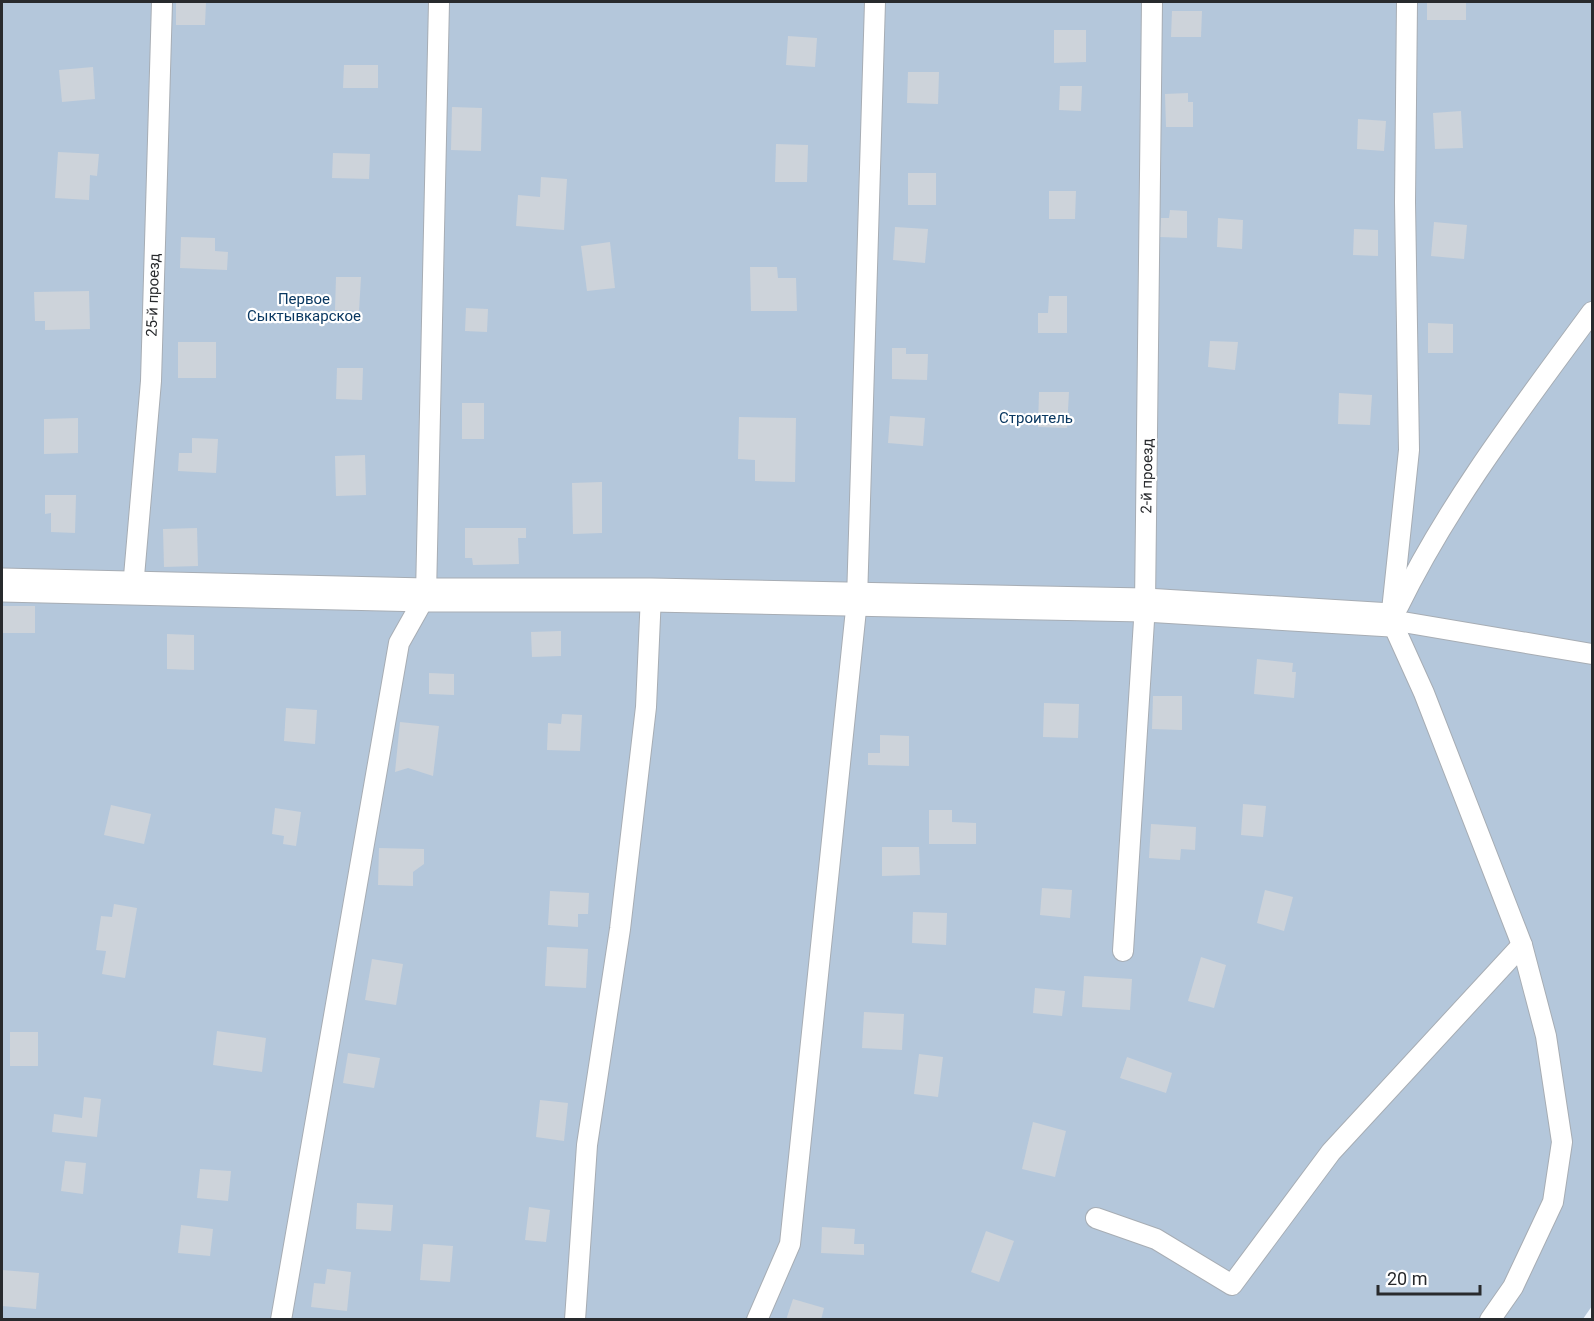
<svg xmlns="http://www.w3.org/2000/svg" width="1594" height="1321" font-family="Roboto,sans-serif">
<rect width="100%" height="100%" fill="#eff5fd"/>
<!-- green -->
<path fill="#b4c7db" d="M 2,2 L 1592,2 L 1592,1306 L 1583,1319 L 2,1320 Z"/>
<!-- building -->
<g fill="#cdd3da">
<path d="M 176,2 L 206,2 L 205,25 L 176,25 Z"/>
<rect x="1427" y="2" width="39" height="18"/>
<path d="M 1172,11 L 1202,11 L 1201,37 L 1171,37 Z"/>
<path d="M 1054,30 L 1086,30 L 1086,62 L 1054,63 Z"/>
<path d="M 788,36 L 817,38 L 815,67 L 786,65 Z"/>
<path d="M 344,65 L 378,65 L 378,88 L 343,88 Z"/>
<path d="M 93,67 L 95,99 L 62,102 L 59,70 Z"/>
<path d="M 908,72 L 939,72 L 938,104 L 907,103 Z"/>
<path d="M 1060,86 L 1082,86 L 1081,111 L 1059,110 Z"/>
<path d="M 1188,93 L 1188,102 L 1193,102 L 1193,127 L 1166,127 L 1165,94 Z"/>
<path d="M 452,107 L 482,108 L 481,151 L 451,150 Z"/>
<path d="M 1461,111 L 1463,148 L 1435,149 L 1433,113 Z"/>
<path d="M 1358,119 L 1386,121 L 1384,151 L 1357,149 Z"/>
<path d="M 776,144 L 808,145 L 807,182 L 775,182 Z"/>
<path d="M 58,152 L 99,154 L 97,176 L 90,175 L 89,200 L 55,198 Z"/>
<path d="M 333,153 L 370,154 L 369,179 L 332,178 Z"/>
<rect x="908" y="173" width="28" height="32"/>
<path d="M 541,177 L 567,179 L 564,230 L 516,226 L 518,195 L 540,197 Z"/>
<path d="M 1049,191 L 1076,191 L 1075,219 L 1049,219 Z"/>
<path d="M 1170,210 L 1187,211 L 1187,238 L 1160,237 L 1161,218 L 1169,218 Z"/>
<path d="M 1218,218 L 1243,220 L 1242,249 L 1217,247 Z"/>
<path d="M 1434,222 L 1467,225 L 1464,259 L 1431,256 Z"/>
<path d="M 895,227 L 928,229 L 925,263 L 893,260 Z"/>
<path d="M 1354,229 L 1378,230 L 1378,256 L 1353,255 Z"/>
<path d="M 181,237 L 215,238 L 215,251 L 228,252 L 227,270 L 180,268 Z"/>
<path d="M 610,242 L 615,288 L 587,291 L 581,246 Z"/>
<path d="M 750,267 L 777,267 L 778,278 L 796,278 L 797,311 L 751,311 Z"/>
<path d="M 336,277 L 361,277 L 359,311 L 335,310 Z"/>
<path d="M 89,291 L 90,329 L 45,330 L 45,321 L 35,321 L 34,292 Z"/>
<path d="M 1049,296 L 1067,296 L 1067,333 L 1038,333 L 1038,313 L 1048,313 Z"/>
<path d="M 466,308 L 488,309 L 487,332 L 465,331 Z"/>
<path d="M 1428,323 L 1453,324 L 1453,353 L 1428,353 Z"/>
<path d="M 1210,341 L 1238,342 L 1235,370 L 1208,367 Z"/>
<rect x="178" y="342" width="38" height="36"/>
<path d="M 892,348 L 906,348 L 906,354 L 928,354 L 927,380 L 892,379 Z"/>
<path d="M 337,368 L 363,368 L 362,400 L 336,399 Z"/>
<path d="M 1039,392 L 1069,392 L 1067,428 L 1038,427 Z"/>
<path d="M 1339,393 L 1372,395 L 1370,425 L 1338,424 Z"/>
<rect x="462" y="403" width="22" height="36"/>
<path d="M 890,416 L 925,418 L 923,446 L 888,443 Z"/>
<path d="M 739,417 L 796,418 L 795,482 L 755,481 L 755,460 L 738,459 Z"/>
<path d="M 78,418 L 78,453 L 44,454 L 44,419 Z"/>
<path d="M 192,438 L 218,439 L 216,473 L 178,471 L 179,453 L 192,453 Z"/>
<path d="M 365,455 L 366,495 L 336,496 L 335,456 Z"/>
<path d="M 602,482 L 602,533 L 573,534 L 572,483 Z"/>
<path d="M 45,495 L 76,495 L 75,533 L 51,532 L 51,513 L 45,514 Z"/>
<path d="M 197,528 L 198,566 L 164,567 L 163,529 Z"/>
<path d="M 465,528 L 526,528 L 526,538 L 518,538 L 519,564 L 473,565 L 472,558 L 465,558 Z"/>
<rect x="2" y="606" width="33" height="27"/>
<path d="M 561,631 L 561,656 L 532,657 L 531,632 Z"/>
<path d="M 167,634 L 194,635 L 194,670 L 167,669 Z"/>
<path d="M 1257,659 L 1293,663 L 1292,672 L 1296,672 L 1294,698 L 1254,694 Z"/>
<path d="M 429,673 L 454,674 L 454,695 L 429,694 Z"/>
<path d="M 1153,696 L 1182,696 L 1182,730 L 1152,729 Z"/>
<path d="M 1044,703 L 1079,704 L 1078,738 L 1043,737 Z"/>
<path d="M 286,708 L 317,710 L 315,744 L 284,741 Z"/>
<path d="M 562,714 L 582,715 L 580,751 L 547,750 L 548,723 L 561,724 Z"/>
<path d="M 400,722 L 439,726 L 433,776 L 408,768 L 395,772 Z"/>
<path d="M 880,735 L 909,736 L 909,766 L 868,765 L 868,753 L 880,753 Z"/>
<path d="M 1243,804 L 1266,806 L 1263,837 L 1241,835 Z"/>
<path d="M 111,805 L 151,814 L 144,844 L 104,835 Z"/>
<path d="M 275,808 L 301,812 L 296,846 L 283,844 L 284,836 L 272,834 Z"/>
<path d="M 929,810 L 952,810 L 952,822 L 976,823 L 976,844 L 929,844 Z"/>
<path d="M 1151,824 L 1196,827 L 1195,850 L 1181,849 L 1180,860 L 1149,858 Z"/>
<path d="M 882,847 L 919,847 L 920,875 L 882,876 Z"/>
<path d="M 379,848 L 424,849 L 424,864 L 413,872 L 413,886 L 378,885 Z"/>
<path d="M 1042,888 L 1072,890 L 1070,918 L 1040,915 Z"/>
<path d="M 1265,890 L 1293,897 L 1284,931 L 1257,923 Z"/>
<path d="M 550,891 L 589,893 L 588,914 L 578,914 L 578,927 L 548,925 Z"/>
<path d="M 114,904 L 137,908 L 125,978 L 102,974 L 106,951 L 96,950 L 101,916 L 112,917 Z"/>
<path d="M 913,912 L 947,913 L 946,945 L 912,943 Z"/>
<path d="M 547,947 L 588,949 L 586,988 L 545,986 Z"/>
<path d="M 1201,957 L 1226,965 L 1214,1008 L 1188,1001 Z"/>
<path d="M 372,959 L 403,964 L 396,1005 L 365,1000 Z"/>
<path d="M 1084,976 L 1132,979 L 1130,1010 L 1082,1007 Z"/>
<path d="M 1035,988 L 1065,991 L 1062,1016 L 1033,1013 Z"/>
<path d="M 864,1012 L 904,1014 L 902,1050 L 862,1048 Z"/>
<path d="M 217,1031 L 266,1038 L 262,1072 L 213,1065 Z"/>
<rect x="10" y="1032" width="28" height="34"/>
<path d="M 348,1053 L 380,1058 L 374,1088 L 343,1083 Z"/>
<path d="M 919,1054 L 943,1057 L 938,1097 L 914,1094 Z"/>
<path d="M 1127,1057 L 1172,1073 L 1166,1093 L 1120,1078 Z"/>
<path d="M 84,1097 L 101,1099 L 97,1137 L 52,1132 L 54,1114 L 82,1118 Z"/>
<path d="M 540,1100 L 568,1103 L 564,1141 L 536,1137 Z"/>
<path d="M 1033,1122 L 1066,1131 L 1055,1177 L 1022,1169 Z"/>
<path d="M 65,1161 L 86,1163 L 83,1194 L 61,1191 Z"/>
<path d="M 200,1169 L 231,1171 L 228,1201 L 197,1198 Z"/>
<path d="M 357,1203 L 393,1205 L 391,1231 L 356,1229 Z"/>
<path d="M 529,1207 L 550,1210 L 546,1242 L 525,1240 Z"/>
<path d="M 181,1225 L 213,1229 L 210,1256 L 178,1253 Z"/>
<path d="M 822,1227 L 855,1229 L 854,1244 L 864,1244 L 864,1255 L 821,1253 Z"/>
<path d="M 986,1231 L 1014,1241 L 999,1282 L 971,1272 Z"/>
<path d="M 423,1244 L 453,1246 L 450,1282 L 420,1280 Z"/>
<path d="M 327,1269 L 351,1272 L 347,1311 L 311,1307 L 314,1283 L 325,1284 Z"/>
<path d="M 2,1270 L 39,1273 L 36,1309 L 2,1306 Z"/>
<path d="M 793,1299 L 824,1308 L 821,1320 L 786,1320 Z"/>
</g>
<g fill="none" stroke-linecap="round" stroke-linejoin="round">
<!-- lane casing -->
<g stroke="#a7adb4" stroke-width="22">
<g id="lane">
<path d="M 1407,2 L 1405,202 L 1409,450 L 1391,620 L 1424,693 L 1522,945 L 1546,1036 L 1562,1142 L 1553,1202 L 1513,1287 L 1490,1320"/>
<path d="M 133,588 L 151,381 L 162,2"/>
<path d="M 1398,607 C 1449,502 1523,406 1592,312"/>
<path d="M 1391,620 L 1592,654"/>
<path d="M 1123,951 L 1145,605 L 1152,2"/>
<path d="M 1096,1218 L 1156,1239 L 1232,1285 L 1331,1152 L 1522,945"/>
<path d="M 281,1320 L 399,643 L 426,595 L 439,2"/>
<path d="M 575,1320 L 587,1145 L 620,929 L 646,707 L 651,595"/>
<path d="M 757,1320 L 790,1244 L 857,600 L 875,2"/>
</g>
</g>
<!-- street casing -->
<g stroke="#a7adb4" stroke-width="35">
<path id="street" d="M 2,585 L 426,595 L 651,595 L 1145,605 L 1391,620"/>
</g>
<!-- lane -->
<use href="#lane" stroke="#fff" stroke-width="20"/>
<!-- street -->
<use href="#street" stroke="#fff" stroke-width="33"/>
</g>
<g text-anchor="middle" stroke-width="4.5" stroke-linejoin="round" paint-order="stroke">
<!-- street labels -->
<g font-size="15" fill="#282a2d" stroke="#fff">
<text transform="translate(153 295) rotate(-88)" y="5">25-й проезд</text>
<text transform="translate(1147 476) rotate(-89)" y="5">2-й проезд</text>
</g>
<!-- park labels -->
<g font-size="15" fill="#0a3861" stroke="#fff">
<text x="304" y="304">Первое<tspan x="304" dy="17">Сыктывкарское</tspan></text>
<text x="1036" y="423">Строитель</text>
</g>
</g>
<!-- border -->
<rect width="1594" height="1321" fill="none" stroke="#282a2d" stroke-width="6"/>
<!-- scale -->
<path d="M1378 1285v9h102v-9" fill="none" stroke="#282a2d" stroke-width="3"/>
<text x="1387" y="1285" font-size="18" fill="#282a2d" stroke="#ffffff" stroke-width="4.5" paint-order="stroke">20 m</text>
</svg>
